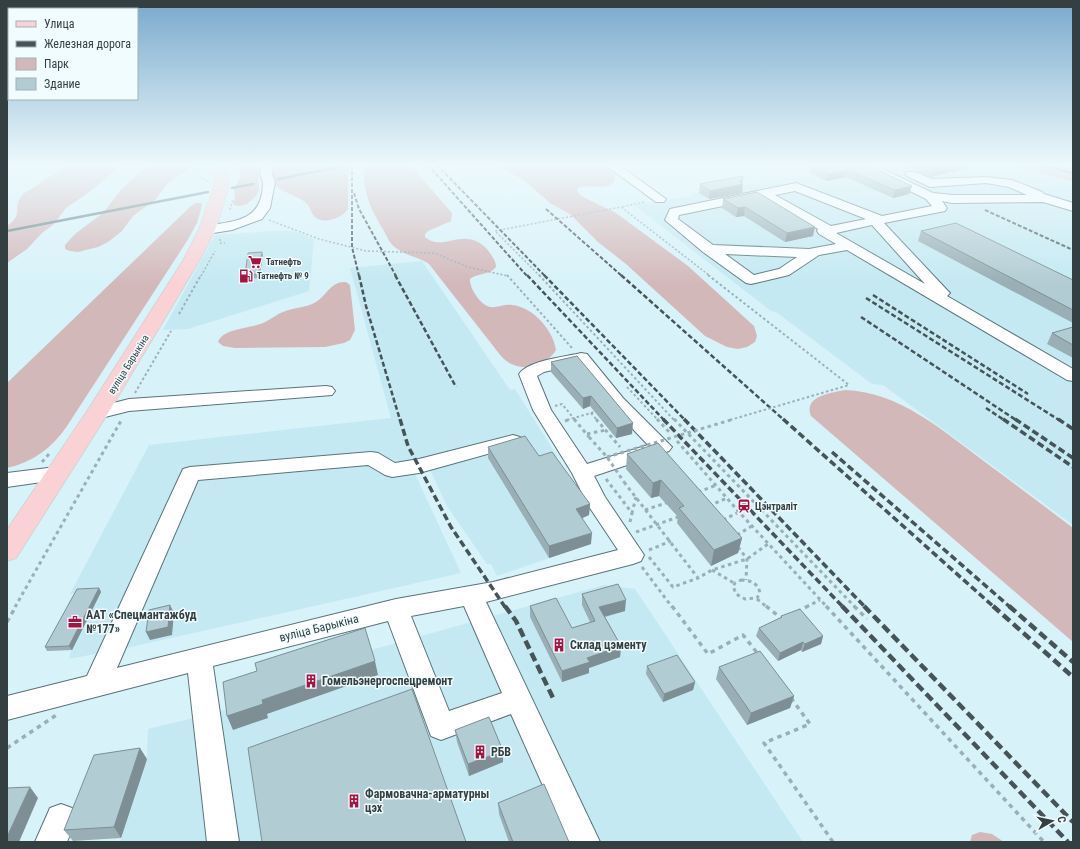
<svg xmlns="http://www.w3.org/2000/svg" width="1080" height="849" font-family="'Roboto Condensed',sans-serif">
<rect width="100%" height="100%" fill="#d7f2f9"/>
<!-- built -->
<g fill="#c4e9f2">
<path d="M 847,165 L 1007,165 L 1073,182 L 1073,525 L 883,385 L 872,384 L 776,312 L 771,311 L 634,205 L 692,196 L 691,194 L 771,180 L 774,181 L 812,174 L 809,172 Z"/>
<path d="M 274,231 L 294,231 L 314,239 L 309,291 L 188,329 L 163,330 L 215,235 Z"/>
<path d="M 422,261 L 510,390 L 515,389 L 557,456 L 552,463 L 576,521 L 591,544 L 497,576 L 491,564 L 487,564 L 447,506 L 430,470 L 415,474 L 461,573 L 131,647 L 69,659 L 71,650 L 47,651 L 78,593 L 70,594 L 149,445 L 391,418 L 350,268 Z"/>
<path d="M 604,585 L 635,589 L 803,842 L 120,842 L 147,759 L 148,729 L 230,709 L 371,650 Z"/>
</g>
<!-- green -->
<g fill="#d3b8ba">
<path d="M 68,165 L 121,165 L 92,190 L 66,208 L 54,224 L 42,233 L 27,249 L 7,263 L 7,226 C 25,214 11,208 23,194 Z"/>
<path d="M 148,165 L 195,165 L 168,183 L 155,200 L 133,216 L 122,231 L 108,242 L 98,247 L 78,252 L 70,251 L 65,249 L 65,245 L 75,234 L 103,213 L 121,190 Z"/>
<path d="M 240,165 L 261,165 L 258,178 L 259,188 L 257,195 L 247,204 L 240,206 L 234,205 L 233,203 L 235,198 L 234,189 L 240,177 Z"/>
<path d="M 274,165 L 348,165 L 348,209 C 342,218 324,225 315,217 C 310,213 311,206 305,202 C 297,195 272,190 271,177 C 271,173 273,168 274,165 Z"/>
<path d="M 363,165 L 410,165 L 452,213 L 451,221 L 428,231 L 425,234 L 425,237 C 444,254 467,222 490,253 C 493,258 496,261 496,267 C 490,275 477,273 470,279 C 469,288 481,306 490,307 C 497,308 504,304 512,305 C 533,307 553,330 556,350 C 549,363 528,371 514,365 C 508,363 505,360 501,356 L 429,264 C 419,257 406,256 396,248 C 390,244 387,237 384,231 C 368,204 365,196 363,165 Z"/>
<path d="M 498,165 L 608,165 L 615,176 L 614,182 C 604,192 589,182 577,189 L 578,192 L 581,196 L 616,213 L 688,266 L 754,326 L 757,336 L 755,342 L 747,347 L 738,349 L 727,347 L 705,336 L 626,264 L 598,242 L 570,214 L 550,203 L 525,181 Z"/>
<path d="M 1007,165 L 1056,165 L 1073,169 L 1073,182 Z"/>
<path d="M 197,203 L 201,203 L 202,205 L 197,223 L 187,241 L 67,426 C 52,448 33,462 7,468 L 7,383 L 192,205 Z"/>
<path d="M 346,282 L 350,285 L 355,330 L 350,340 L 344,343 L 325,347 L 235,348 L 223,346 L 218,342 C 223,327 254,329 267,321 C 273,318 277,314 283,312 C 294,307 306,308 316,302 C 327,295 331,281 346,282 Z"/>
<path d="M 845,390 C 900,392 943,431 985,462 C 1015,484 1044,506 1073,528 L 1073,642 L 811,416 C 803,396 831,393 845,390 Z"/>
<path d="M 980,832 L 992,834 L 1004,842 L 970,842 L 972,835 Z"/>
</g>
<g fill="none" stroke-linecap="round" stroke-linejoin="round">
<!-- stream -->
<g stroke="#5f7d84" stroke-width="2.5">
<path d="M 1042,165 L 1073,173"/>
<path d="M 278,179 L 348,165"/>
<path d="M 232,188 L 253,184"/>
<path d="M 7,231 L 208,192"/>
</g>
<!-- minor casing -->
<g stroke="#5a7379" stroke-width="2">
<g id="minor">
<path d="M 262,165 L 273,165 L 272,174 L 275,182 L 270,208 L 262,219 L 232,230 L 207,234 L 202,233 L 200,230 L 202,227 C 233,220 262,224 263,183 C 263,180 261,177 260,174 C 260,172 262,168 262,165 Z"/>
<path d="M 607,165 L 619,165 L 666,199 L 664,202 L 656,202 L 608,167 Z"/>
<path d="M 861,165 L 874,165 L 933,193 L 952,195 L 1027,195 L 1009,187 L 986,183 L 930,187 L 907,176 L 905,174 L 907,172 L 915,172 L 932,179 L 986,177 L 1012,180 L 1042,192 L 1044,194 L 1073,203 L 1073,211 L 1043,202 L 952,203 L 942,201 L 947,208 L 945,211 L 884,223 L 947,290 L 950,293 L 947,296 L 1073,369 L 1073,381 L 1067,380 L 847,250 L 819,255 L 789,275 L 751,284 L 746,283 L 703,252 L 665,220 L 670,209 L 796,183 L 882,216 L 932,206 L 926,199 L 862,167 ZM 795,191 L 866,219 L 831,226 L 775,195 ZM 762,198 L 818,229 L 817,231 L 819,234 L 836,244 L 809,249 L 713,245 L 678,219 L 679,215 ZM 872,225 L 925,284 L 836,233 ZM 725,254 L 797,257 L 779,269 L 754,275 Z"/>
<path d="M 581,353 L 587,354 L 623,398 L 672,447 L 669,451 L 594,476 L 605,497 L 644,555 L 641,561 L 633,564 L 486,602 L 600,842 L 568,842 L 511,714 L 441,740 L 431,736 L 388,621 L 213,666 L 239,842 L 207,842 L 188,673 L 7,720 L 7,696 L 87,676 L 183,469 L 190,467 L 371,452 L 378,453 L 395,463 L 419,459 L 513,435 L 520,437 L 523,441 L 520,445 L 419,473 L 392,477 L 385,475 L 368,465 L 198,480 L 117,668 L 396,599 L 493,582 L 618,550 L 588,505 L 572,473 L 533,410 L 519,374 C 529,360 565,357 581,353 ZM 577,364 L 611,406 L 648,445 L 587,464 L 551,410 L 537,376 L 544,372 ZM 464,606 L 502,693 L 449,711 L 411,616 Z"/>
<path d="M 326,386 L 332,387 L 335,391 L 332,395 L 129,411 L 97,419 L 90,417 L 88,413 L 90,409 L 129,399 Z"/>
<path d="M 56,467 L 63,469 L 66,474 L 63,479 L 7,487 L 7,473 Z"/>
<path d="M 61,804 L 72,808 L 76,819 L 67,842 L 35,842 L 50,808 Z"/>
</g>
</g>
<!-- major casing -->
<g stroke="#d2d5d5" stroke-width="2">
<path id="major" d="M 215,165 L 227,165 L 228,186 L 223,205 L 215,230 L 199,261 L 108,413 L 16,558 L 7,561 L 7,530 L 86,413 L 183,261 L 199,230 L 214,186 Z"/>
</g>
<!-- path-far3 -->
<g stroke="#9bb0b6" stroke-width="1.5" stroke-dasharray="2 2" stroke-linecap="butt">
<path d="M 194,165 L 200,177 L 208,182"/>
<path d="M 644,202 L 621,207 L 710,276"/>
<path d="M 230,210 L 233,199"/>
<path d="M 269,220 L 319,239 L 366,251 L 434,253 L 468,267 L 508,276"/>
<path d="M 220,239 L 220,243 L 225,243"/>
<path d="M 201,276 L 215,251"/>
<path d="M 540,276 L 495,231 L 621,207"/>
</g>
<!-- path-far2 -->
<g stroke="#9bb0b6" stroke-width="2" stroke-dasharray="2.5 2.5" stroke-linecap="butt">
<path d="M 507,275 L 572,348"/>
<path d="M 539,275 L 674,420"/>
<path d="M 708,275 L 849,385"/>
<path d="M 179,314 L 201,275"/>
<path d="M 627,387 L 658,420"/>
<path d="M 135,393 L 171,331"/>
<path d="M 555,406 L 562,404 L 575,420"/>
<path d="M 591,413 L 597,420"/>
<path d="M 567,420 L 598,411"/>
</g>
<!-- path-far1 -->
<g stroke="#9bb0b6" stroke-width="3" stroke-dasharray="3.5 3.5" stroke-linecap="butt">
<path d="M 574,419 L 589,437"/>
<path d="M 596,419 L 620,447"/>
<path d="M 657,419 L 671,434"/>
<path d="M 674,419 L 855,607"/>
<path d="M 565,421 L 571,419"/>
<path d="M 587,434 L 606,430"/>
<path d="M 677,441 L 739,512 L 827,607"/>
<path d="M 42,462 L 49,454"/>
<path d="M 606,479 L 632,513 L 636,497"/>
<path d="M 624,482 L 698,578 L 712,570 L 747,559 L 768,544"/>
<path d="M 698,492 L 717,485"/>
<path d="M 709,506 L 727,498"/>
<path d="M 645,510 L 666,503"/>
<path d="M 723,520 L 739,512"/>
<path d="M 630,522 L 632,513"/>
<path d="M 636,532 L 678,517"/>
<path d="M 737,535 L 752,526"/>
<path d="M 738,547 L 747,559 L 746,580"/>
<path d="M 649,550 L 671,541"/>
<path d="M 649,557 L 673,587 L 698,578"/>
<path d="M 642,567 L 672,607"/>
<path d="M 712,570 L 734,583"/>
<path d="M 741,580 C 750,580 758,583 760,593 L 757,598 L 745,599 L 736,594 L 733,586 L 735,583 Z"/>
<path d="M 757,599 L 767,607"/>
<path d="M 15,607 L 122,419"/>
<path d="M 806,607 L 820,600"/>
</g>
<!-- path -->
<g stroke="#9bb0b6" stroke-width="3.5" stroke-dasharray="4.5 4.5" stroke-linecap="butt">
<path d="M 672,606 L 708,654 L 743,635 L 758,654"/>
<path d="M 766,606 L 782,619"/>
<path d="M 826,606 L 1044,842"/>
<path d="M 854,606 L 867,619"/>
<path d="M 797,612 L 808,606"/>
<path d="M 7,622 L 16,606"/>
<path d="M 791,698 L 810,724 L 764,743 L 833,842"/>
<path d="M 7,748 L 58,714"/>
</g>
<!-- minor -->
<use href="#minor" fill="#fff" fill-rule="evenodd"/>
<!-- major -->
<use href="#major" fill="#fad2d6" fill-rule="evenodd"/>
<!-- rail-far3 -->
<g stroke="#475457" stroke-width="2" stroke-dasharray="4 2" stroke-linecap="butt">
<path d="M 352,165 L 352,247 L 359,276"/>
<path d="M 428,165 L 527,276"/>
<path d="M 437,165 L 545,276"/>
<path d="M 354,193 L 359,209 L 396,276"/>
<path d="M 546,209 L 622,276"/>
<path d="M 985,210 L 1073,250"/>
</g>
<!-- rail-far2 -->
<g stroke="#475457" stroke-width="2.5" stroke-dasharray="5 2.5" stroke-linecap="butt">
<path d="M 359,275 L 366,306 L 400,420"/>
<path d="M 395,275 L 456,387"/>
<path d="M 527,275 L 664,420"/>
<path d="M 544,275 L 685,420"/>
<path d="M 621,275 L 784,420"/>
<path d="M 873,295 L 1028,394"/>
<path d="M 866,298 L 1059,420"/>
<path d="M 861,317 L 1016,420"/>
<path d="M 986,408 L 1004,420"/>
</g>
<!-- rail-far1 -->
<g stroke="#475457" stroke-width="3.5" stroke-dasharray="7 3.5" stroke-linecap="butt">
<path d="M 400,419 L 408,446 L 451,527 L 505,607"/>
<path d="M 663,419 L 843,607"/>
<path d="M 684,419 L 865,607"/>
<path d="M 783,419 L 994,607"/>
<path d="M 1003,419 L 1073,467"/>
<path d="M 1015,419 L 1073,458"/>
<path d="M 1058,419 L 1073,429"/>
<path d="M 832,452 L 1010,607"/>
</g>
<!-- rail -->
<g stroke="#475457" stroke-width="4.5" stroke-dasharray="9 4.5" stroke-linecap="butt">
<path d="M 505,606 L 516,621 L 554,700"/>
<path d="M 842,606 L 1068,842"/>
<path d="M 864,606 L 1073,822"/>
<path d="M 993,606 L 1073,677"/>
<path d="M 1009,606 L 1073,662"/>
</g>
<!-- path-bridge-far1 -->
<path stroke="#9bb0b6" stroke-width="2" stroke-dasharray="2.5 2.5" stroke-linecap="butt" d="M 730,420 L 849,385"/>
<!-- path-bridge -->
<g stroke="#9bb0b6" stroke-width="3" stroke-dasharray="3.5 3.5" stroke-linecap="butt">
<path d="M 589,437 L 607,457 L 624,482"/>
<path d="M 607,457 L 734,419"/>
</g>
</g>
<!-- wall -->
<g fill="#99afb5">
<path d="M 811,165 L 868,165 L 912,186 L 909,194 L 893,198 L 846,177 L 826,181 L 809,172 Z"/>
<path d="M 902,165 L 970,165 L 968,168 L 930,177 Z"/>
<path d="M 743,176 L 742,193 L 709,199 L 699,193 L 700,184 Z"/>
<path d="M 757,192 L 813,236 L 785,242 L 744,216 L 736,217 L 722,208 L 723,199 Z"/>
<path d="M 921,231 L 1073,280 L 1073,323 L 918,241 Z"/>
<path d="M 263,256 L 259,278 L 246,279 L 245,275 Z"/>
<path d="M 1073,327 L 1073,358 L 1047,344 L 1052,333 Z"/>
<path d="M 577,356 L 632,434 L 616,438 L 590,406 L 583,409 L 551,372 L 551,362 Z"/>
<path d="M 488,447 L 539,456 L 590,504 L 589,515 L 582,518 L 591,544 L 549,558 L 488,458 Z"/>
<path d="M 627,454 L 742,538 L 738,553 L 711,566 L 677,523 L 678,517 L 659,496 L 651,498 L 626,469 Z"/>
<path d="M 99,588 L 101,592 L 72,650 L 47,651 L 45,647 Z"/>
<path d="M 582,594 L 625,611 L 605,617 L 621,646 L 620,657 L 589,668 L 589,673 L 562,682 L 530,617 L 530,606 L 572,628 L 590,622 L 582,605 Z"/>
<path d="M 781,616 L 823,636 L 821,644 L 802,652 L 801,650 L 778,661 L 756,636 L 759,628 L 781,618 Z"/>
<path d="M 647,666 L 695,682 L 693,690 L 663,702 L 646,674 Z"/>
<path d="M 719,667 L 794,696 L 790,708 L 747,725 L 716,679 Z"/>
<path d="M 455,730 L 503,751 L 503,762 L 469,776 L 457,742 Z"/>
<path d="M 147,759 L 121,838 L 73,841 L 64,830 Z"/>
<path d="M 498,803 L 569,842 L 509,842 L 499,814 Z"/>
</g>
<!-- shaded-wall -->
<g fill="#7d8f94">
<path d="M 949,165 L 970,165 L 968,168 L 930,177 L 933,168 Z"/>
<path d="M 848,170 L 846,177 L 826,181 L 828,174 Z"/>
<path d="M 743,176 L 742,184 L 743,184 L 742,193 L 709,199 L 710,191 L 740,182 Z"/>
<path d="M 912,186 L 909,194 L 893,198 L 895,190 Z"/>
<path d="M 745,207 L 744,216 L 736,217 L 738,208 Z"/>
<path d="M 815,227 L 813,236 L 785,242 L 787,233 Z"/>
<path d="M 262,252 L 263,256 L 259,278 L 258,274 Z"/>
<path d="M 591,396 L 590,406 L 583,409 L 583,398 Z"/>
<path d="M 633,423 L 632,434 L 616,438 L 617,428 Z"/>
<path d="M 661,480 L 659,496 L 651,498 L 653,483 Z"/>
<path d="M 590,504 L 589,515 L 576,521 L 576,509 Z"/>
<path d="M 592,533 L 591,544 L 549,558 L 549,546 Z"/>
<path d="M 742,538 L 738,553 L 711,566 L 714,550 Z"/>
<path d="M 99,588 L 101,592 L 72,650 L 69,646 Z"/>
<path d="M 626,600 L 625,611 L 599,618 L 599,607 Z"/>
<path d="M 170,605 L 174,613 L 172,635 L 150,640 L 146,632 Z"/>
<path d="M 823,636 L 821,644 L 802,652 L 805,644 Z"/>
<path d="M 803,642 L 801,650 L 778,661 L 780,653 Z"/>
<path d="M 621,646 L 620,657 L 589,668 L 589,673 L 562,682 L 562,671 L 587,658 Z"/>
<path d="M 375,661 L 378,675 L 267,714 L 268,718 L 233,730 L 227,716 L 262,700 Z"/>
<path d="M 695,682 L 693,690 L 663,702 L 664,694 Z"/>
<path d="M 794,696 L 790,708 L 747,725 L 751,713 Z"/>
<path d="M 140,748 L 147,759 L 121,838 L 114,827 Z"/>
<path d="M 503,751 L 503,762 L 469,776 L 468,764 Z"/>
<path d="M 30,787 L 38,798 L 19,842 L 7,842 L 7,837 Z"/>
</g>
<!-- building -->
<g fill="#b2ccd3" stroke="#7d8f94">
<path d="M 811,165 L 868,165 L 912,186 L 895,190 L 848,170 L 828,174 Z"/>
<path d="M 924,165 L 949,165 L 933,168 Z"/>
<path d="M 743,176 L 740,182 L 743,184 L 710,191 L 700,184 Z"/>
<path d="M 757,192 L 815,227 L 787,233 L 745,207 L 738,208 L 723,199 Z"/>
<path d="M 956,223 L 1073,280 L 1073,310 L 921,231 Z"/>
<path d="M 262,252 L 258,274 L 245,275 L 248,253 Z"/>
<path d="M 1073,327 L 1073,345 L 1052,333 Z"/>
<path d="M 577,356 L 633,423 L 617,428 L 591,396 L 583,398 L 551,362 Z"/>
<path d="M 525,436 L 539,456 L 552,452 L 590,504 L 576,509 L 592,533 L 549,546 L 488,447 Z"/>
<path d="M 658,443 L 742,538 L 714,550 L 679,508 L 684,506 L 661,480 L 653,483 L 627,454 Z"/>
<path d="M 618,584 L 626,600 L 599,607 L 621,646 L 587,658 L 590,662 L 562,671 L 530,606 L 556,598 L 572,628 L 595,621 L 582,594 Z"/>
<path d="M 99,588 L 69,646 L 45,647 L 77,589 Z"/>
<path d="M 170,605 L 168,627 L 146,632 L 149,610 Z"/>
<path d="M 800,609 L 823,636 L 805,644 L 803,642 L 780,653 L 759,628 L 782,617 L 781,616 Z"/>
<path d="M 365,628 L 375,661 L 262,700 L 263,704 L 227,716 L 223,682 L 257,671 L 255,663 Z"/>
<path d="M 760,651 L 794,696 L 751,713 L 719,667 Z"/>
<path d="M 677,655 L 695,682 L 664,694 L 647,666 Z"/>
<path d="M 412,689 L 466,842 L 262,842 L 248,748 Z"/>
<path d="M 489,717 L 503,751 L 468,764 L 455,730 Z"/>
<path d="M 140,748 L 114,827 L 64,830 L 94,755 Z"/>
<path d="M 544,784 L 569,842 L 513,842 L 498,803 Z"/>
<path d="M 30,787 L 7,837 L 7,788 Z"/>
</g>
<!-- sky -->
<linearGradient id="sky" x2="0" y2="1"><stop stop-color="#79a9cc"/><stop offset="0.58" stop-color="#edf9fc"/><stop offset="1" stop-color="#edf9fc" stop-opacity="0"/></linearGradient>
<rect width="1080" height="284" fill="url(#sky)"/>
<!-- icons -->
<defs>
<g id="supermarket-bare" transform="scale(1.08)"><path d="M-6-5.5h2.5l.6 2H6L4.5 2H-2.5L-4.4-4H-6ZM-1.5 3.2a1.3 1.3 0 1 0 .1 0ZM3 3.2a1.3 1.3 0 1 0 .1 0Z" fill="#a81242" stroke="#f1fcff" stroke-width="2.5" paint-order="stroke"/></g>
<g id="fuel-bare" transform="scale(1.08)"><path d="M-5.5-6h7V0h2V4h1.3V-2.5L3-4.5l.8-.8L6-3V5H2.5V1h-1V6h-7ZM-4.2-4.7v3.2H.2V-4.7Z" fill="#a81242" stroke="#f1fcff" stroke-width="2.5" paint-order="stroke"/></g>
<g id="station-bare" transform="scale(1.08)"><path d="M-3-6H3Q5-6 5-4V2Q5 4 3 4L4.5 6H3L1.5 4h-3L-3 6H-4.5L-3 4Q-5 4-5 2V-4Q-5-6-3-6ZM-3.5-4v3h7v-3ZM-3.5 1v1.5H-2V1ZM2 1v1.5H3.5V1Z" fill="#a81242" stroke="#f1fcff" stroke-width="2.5" paint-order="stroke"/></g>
<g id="office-bare" transform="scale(1.08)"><path d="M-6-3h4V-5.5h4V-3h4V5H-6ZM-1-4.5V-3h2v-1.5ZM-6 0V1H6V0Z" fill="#a81242" stroke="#f1fcff" stroke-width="2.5" paint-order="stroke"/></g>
<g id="building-bare" transform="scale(1.08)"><path d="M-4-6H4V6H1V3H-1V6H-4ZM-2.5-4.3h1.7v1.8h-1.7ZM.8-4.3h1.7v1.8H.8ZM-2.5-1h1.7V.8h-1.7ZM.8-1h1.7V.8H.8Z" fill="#a81242" stroke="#f1fcff" stroke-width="2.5" paint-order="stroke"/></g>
</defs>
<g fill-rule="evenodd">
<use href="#supermarket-bare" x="255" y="262"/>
<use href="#fuel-bare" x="246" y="276"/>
<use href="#station-bare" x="744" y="506"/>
<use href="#office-bare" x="75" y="622"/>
<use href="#building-bare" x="559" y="645"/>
<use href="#building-bare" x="311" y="681"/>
<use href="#building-bare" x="480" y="752"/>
<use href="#building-bare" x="354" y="801"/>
</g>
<g text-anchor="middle" stroke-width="3" stroke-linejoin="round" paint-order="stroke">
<!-- far-poi labels -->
<g font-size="9" font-weight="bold" fill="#343f41" stroke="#f1fcff" text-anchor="start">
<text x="266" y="265">Татнефть</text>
<text x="257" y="279">Татнефть № 9</text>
</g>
<!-- street labels -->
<g font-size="10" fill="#343f41" stroke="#f1fcff">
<text transform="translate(128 364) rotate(-58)" y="4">вуліца Барыкіна</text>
</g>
<!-- poi labels -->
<g font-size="10" font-weight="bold" fill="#343f41" stroke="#f1fcff" text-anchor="start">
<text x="755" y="510">Цэнтраліт</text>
</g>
<!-- near-poi labels -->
<g font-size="12" font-weight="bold" fill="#343f41" stroke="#f1fcff" text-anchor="start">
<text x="86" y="619">ААТ «Спецмантажбуд<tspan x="86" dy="14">№177»</tspan></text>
<text x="570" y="649">Склад цэменту</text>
<text x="322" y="685">Гомельэнергоспецремонт</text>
<text x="491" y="756">РБВ</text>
<text x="365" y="798">Фармовачна-арматурны<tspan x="365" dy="14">цэх</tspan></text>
</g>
<!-- near-street labels -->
<g font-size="12" fill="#343f41" stroke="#f1fcff">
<text transform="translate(319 628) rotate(-14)" y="4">вуліца Барыкіна</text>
</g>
</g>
<!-- border -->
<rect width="1080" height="849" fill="none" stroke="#343f41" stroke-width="16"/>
<!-- legend -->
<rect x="8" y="8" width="130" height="92" fill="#f1fcff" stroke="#a5b0b3"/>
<rect x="16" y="21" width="20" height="6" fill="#fad2d6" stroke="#a5b0b3"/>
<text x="44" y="28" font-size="12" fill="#343f41">Улица</text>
<rect x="16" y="41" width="20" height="6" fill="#475457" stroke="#a5b0b3"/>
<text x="44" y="48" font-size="12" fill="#343f41">Железная дорога</text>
<rect x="16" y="58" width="20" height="12" fill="#d3b8ba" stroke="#a5b0b3"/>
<text x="44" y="68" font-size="12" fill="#343f41">Парк</text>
<rect x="16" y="78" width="20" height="12" fill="#b2ccd3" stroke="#a5b0b3"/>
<text x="44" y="88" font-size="12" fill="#343f41">Здание</text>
<!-- north arrow -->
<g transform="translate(1052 821) rotate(81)" stroke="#f1fcff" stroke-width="3" paint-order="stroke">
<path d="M0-3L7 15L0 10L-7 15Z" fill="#343f41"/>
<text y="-6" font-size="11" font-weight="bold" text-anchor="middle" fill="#343f41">С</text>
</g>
</svg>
